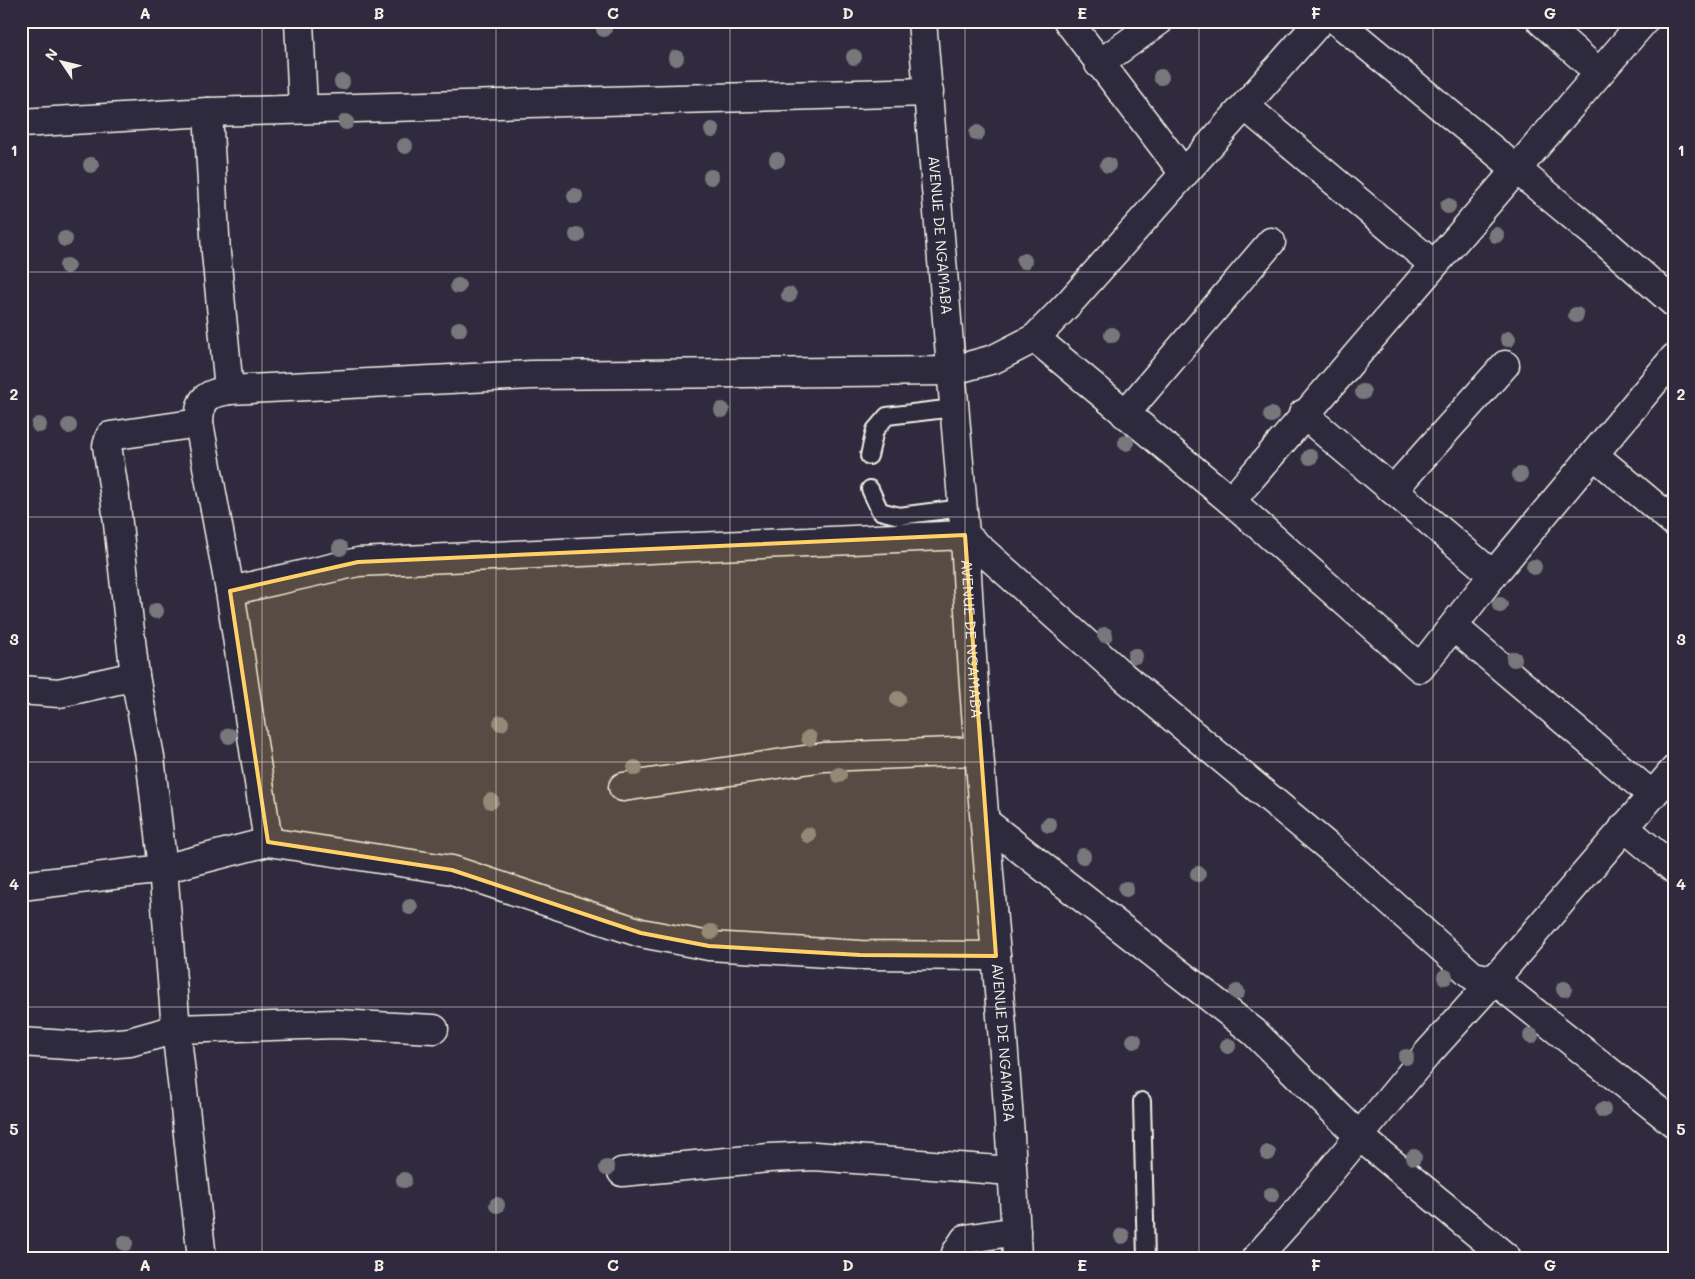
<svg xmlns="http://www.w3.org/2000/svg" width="1695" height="1279" font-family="Mali,sans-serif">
<rect width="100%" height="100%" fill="#2f2a3d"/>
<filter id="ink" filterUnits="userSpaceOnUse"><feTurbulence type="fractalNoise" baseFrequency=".02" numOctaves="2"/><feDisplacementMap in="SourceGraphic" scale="10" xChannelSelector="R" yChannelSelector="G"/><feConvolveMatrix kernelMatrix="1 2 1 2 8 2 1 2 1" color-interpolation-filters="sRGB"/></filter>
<g filter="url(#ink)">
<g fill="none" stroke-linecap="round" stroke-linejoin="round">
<!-- service casing -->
<g stroke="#f4f1e8" stroke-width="20">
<g id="service">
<path d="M 869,456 L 875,430 L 887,416 L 954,408"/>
<path d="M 870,489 L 880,511 L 899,516 L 962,508"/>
<path d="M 1142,1101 L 1146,1258"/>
</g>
</g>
<!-- minor casing -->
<g stroke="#f4f1e8" stroke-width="31">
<g id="minor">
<path d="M 299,21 L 303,109"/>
<path d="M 1068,21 L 1183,172"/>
<path d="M 1337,21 L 1607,244 L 1674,303"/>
<path d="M 1541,21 L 1598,72"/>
<path d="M 1099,64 L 1159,21"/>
<path d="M 1245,106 L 1433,264"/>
<path d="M 208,112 L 216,253 L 229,390"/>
<path d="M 21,123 L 208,112 L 929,92"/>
<path d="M 1035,338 L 1231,501 L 1420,668 L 1493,575 L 1674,358"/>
<path d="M 1125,414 L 1271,242"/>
<path d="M 1303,414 L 1493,575"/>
<path d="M 199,423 L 110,436 L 107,446 L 115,497 L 135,676 L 150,757 L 163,869 L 176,1029 L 202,1258"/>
<path d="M 1594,455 L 1674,522"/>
<path d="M 1393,490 L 1505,365"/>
<path d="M 1231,501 L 1644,21"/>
<path d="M 230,591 L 358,562 L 965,535 L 1124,677 L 1332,850 L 1473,976 L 1494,980 L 1674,1123"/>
<path d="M 1454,627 L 1652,795"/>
<path d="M 21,690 L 59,693 L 135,676"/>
<path d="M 623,787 L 824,757 L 979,751"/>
<path d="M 987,823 L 1254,1032 L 1359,1136 L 1507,1258"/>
<path d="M 1624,827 L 1674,869"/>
<path d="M 268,842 L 230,591 L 199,423 C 200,398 204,395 229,390 L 532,375 L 950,371 L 994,359 L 1035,338 L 1070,302 L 1320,21"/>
<path d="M 21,886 L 163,869 L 268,842 L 452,870 L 641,933 L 709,946 L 860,955 L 996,956"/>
<path d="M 21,1042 L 83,1046 L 130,1042 L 176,1029 L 336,1024 L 434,1029"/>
<path d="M 622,1172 L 769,1158 L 815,1156 L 1011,1171"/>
<path d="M 955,1258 L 956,1253 L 965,1239 L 1016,1231"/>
<path d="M 1256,1258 L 1291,1219 L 1427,1054 L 1494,980 L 1674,770"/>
</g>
</g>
<!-- secondary casing -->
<g stroke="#f4f1e8" stroke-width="31">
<g id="secondary">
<path id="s1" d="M 922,21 L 965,535 C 976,776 1006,1016 1017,1258"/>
</g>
</g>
<!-- service -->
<use href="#service" stroke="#2f2a3d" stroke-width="16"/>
<!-- minor -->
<use href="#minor" stroke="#2f2a3d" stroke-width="28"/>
<!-- secondary -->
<use href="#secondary" stroke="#2f2a3d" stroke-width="28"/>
</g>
<!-- trees -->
<g fill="#77777b">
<circle cx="604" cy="29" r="8"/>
<circle cx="854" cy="57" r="8"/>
<circle cx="676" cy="58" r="8"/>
<circle cx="1161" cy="77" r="8"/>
<circle cx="342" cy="82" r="8"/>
<circle cx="346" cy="122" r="8"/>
<circle cx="712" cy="130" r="8"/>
<circle cx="977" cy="133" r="8"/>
<circle cx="405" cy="146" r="8"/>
<circle cx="777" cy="160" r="8"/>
<circle cx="91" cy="165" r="8"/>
<circle cx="1108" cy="165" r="8"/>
<circle cx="711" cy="177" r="8"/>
<circle cx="575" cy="196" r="8"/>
<circle cx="1448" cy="206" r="8"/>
<circle cx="577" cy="235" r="8"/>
<circle cx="1496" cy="235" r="8"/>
<circle cx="65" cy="239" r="8"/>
<circle cx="1024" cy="261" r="8"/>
<circle cx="67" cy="266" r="8"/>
<circle cx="458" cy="286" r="8"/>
<circle cx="789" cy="295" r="8"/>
<circle cx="1576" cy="315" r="8"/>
<circle cx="459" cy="329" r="8"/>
<circle cx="1112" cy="335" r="8"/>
<circle cx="1508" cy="339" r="8"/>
<circle cx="1363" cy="392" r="8"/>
<circle cx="722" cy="410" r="8"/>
<circle cx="1271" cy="415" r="8"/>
<circle cx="39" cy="425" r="8"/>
<circle cx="69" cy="426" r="8"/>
<circle cx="1126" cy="443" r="8"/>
<circle cx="1310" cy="457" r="8"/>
<circle cx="1520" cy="475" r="8"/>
<circle cx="340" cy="548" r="8"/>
<circle cx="1534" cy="567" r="8"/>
<circle cx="1500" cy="605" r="8"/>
<circle cx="156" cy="611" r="8"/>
<circle cx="1105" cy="635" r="8"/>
<circle cx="1135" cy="656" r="8"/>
<circle cx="1514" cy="659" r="8"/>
<circle cx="898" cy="699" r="8"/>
<circle cx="501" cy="723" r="8"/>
<circle cx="229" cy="736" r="8"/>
<circle cx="809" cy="738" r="8"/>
<circle cx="635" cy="768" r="8"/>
<circle cx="839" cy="775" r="8"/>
<circle cx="491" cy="801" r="8"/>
<circle cx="1049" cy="825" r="8"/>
<circle cx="808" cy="835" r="8"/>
<circle cx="1083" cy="856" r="8"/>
<circle cx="1198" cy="874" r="8"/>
<circle cx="1126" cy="889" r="8"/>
<circle cx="410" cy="907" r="8"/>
<circle cx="711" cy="932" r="8"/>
<circle cx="1445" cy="977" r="8"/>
<circle cx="1564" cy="989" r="8"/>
<circle cx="1237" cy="992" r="8"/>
<circle cx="1531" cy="1036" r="8"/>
<circle cx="1134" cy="1041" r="8"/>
<circle cx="1228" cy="1046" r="8"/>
<circle cx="1406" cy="1057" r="8"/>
<circle cx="1603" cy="1110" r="8"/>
<circle cx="1268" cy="1153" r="8"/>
<circle cx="1414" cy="1157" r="8"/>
<circle cx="607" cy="1168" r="8"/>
<circle cx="404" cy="1180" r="8"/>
<circle cx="1271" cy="1195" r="8"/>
<circle cx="497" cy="1205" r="8"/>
<circle cx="1122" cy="1236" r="8"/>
<circle cx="125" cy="1243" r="8"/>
</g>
</g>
<!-- marked area -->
<path fill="#ffd166" fill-opacity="0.2" stroke="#ffd166" stroke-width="4" stroke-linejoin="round" d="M 965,535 L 996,956 L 860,955 L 709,946 L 641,933 L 452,870 L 268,842 L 230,591 L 358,562 Z"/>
<!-- grid -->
<path fill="none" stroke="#f4f1e8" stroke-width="1" stroke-opacity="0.55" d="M 262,21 L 262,1258M 496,21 L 496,1258M 730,21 L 730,1258M 965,21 L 965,1258M 1199,21 L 1199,1258M 1433,21 L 1433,1258M 21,272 L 1674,272M 21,517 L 1674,517M 21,762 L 1674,762M 21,1007 L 1674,1007"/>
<g text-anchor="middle" stroke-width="5" stroke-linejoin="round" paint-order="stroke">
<!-- street labels -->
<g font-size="15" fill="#f4f1e8" stroke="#2f2a3d">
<text dy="5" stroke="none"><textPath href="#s1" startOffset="215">AVENUE DE NGAMABA</textPath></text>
<text dy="5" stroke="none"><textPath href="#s1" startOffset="620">AVENUE DE NGAMABA</textPath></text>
<text dy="5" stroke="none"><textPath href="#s1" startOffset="1025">AVENUE DE NGAMABA</textPath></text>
</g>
</g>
<!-- margin -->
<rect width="1695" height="1279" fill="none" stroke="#2f2a3d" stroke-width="55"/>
<!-- north arrow -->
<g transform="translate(62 62) rotate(305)" stroke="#2f2a3d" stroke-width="4" paint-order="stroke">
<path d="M0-4L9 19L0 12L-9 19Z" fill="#f4f1e8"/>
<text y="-8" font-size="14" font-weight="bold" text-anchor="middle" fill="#f4f1e8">N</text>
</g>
<rect x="28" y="28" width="1640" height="1224" fill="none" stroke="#f4f1e8" stroke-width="2"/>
<g font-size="16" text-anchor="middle" font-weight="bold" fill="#f4f1e8">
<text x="145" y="19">A</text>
<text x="379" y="19">B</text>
<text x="613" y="19">C</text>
<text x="848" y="19">D</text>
<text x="1082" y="19">E</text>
<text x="1316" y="19">F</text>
<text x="1550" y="19">G</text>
<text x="14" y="156">1</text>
<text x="1681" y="156">1</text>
<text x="14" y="400">2</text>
<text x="1681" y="400">2</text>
<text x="14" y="645">3</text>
<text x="1681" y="645">3</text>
<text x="14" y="890">4</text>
<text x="1681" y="890">4</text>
<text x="14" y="1135">5</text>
<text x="1681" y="1135">5</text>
<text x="145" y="1271">A</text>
<text x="379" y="1271">B</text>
<text x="613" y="1271">C</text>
<text x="848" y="1271">D</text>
<text x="1082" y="1271">E</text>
<text x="1316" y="1271">F</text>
<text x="1550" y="1271">G</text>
</g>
</svg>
